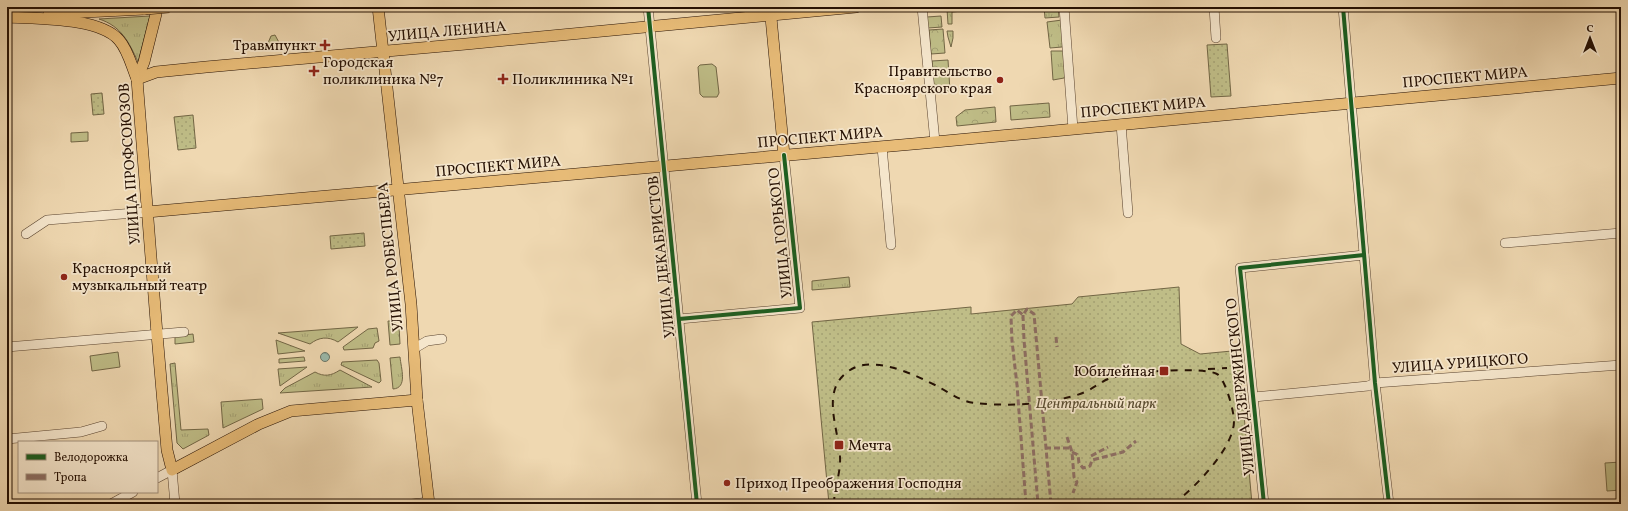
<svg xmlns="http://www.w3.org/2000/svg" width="1628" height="511" font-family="Vollkorn,serif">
<defs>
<pattern id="grass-tufts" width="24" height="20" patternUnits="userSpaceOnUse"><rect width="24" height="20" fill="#bfbd87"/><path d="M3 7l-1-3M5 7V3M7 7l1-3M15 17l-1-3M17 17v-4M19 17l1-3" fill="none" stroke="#a4a173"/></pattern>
<pattern id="forest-crowns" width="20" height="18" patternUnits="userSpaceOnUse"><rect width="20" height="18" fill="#bfbd87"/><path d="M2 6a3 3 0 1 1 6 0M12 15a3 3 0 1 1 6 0" fill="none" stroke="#a4a173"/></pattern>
<pattern id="park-dots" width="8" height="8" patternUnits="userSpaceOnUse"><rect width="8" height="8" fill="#bfbd87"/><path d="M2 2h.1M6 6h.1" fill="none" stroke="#a4a173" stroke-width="1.8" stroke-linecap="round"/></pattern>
<pattern id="water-waves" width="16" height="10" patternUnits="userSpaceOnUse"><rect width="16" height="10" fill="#9abaac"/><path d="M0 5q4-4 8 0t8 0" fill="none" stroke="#859f92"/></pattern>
</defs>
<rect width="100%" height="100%" fill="#efd8b1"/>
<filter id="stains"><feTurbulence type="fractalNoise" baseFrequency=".005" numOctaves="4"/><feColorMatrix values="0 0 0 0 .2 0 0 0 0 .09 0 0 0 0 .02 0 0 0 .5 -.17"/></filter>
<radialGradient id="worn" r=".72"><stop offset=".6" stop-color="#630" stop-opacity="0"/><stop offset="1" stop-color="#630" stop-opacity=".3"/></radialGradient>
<!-- grass -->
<g fill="url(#grass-tufts)" stroke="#726645">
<path d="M 974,7 L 974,10 L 952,12 L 952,24 L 948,24 L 947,9 Z"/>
<path d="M 1044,7 L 1058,7 L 1059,17 L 1045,18 Z"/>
<path d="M 150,16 L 138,62 C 129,42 121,26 99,19 Z"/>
<path d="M 941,16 L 942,27 L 928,28 L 927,17 Z"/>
<path d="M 1062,20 L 1064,44 L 1062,47 L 1050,48 L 1047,22 Z"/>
<path d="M 947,31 L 953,31 L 953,38 L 951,47 L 948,37 Z"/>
<path d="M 1051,51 L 1064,51 L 1066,74 L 1064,78 L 1053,80 Z"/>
<path d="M 849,277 L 850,287 L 812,290 L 812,281 Z"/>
<path d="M 393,321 L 399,326 L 400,344 L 390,345 L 388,321 Z"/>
<path d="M 358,327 L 338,342 C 328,336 319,337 310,344 L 278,333 Z"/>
<path d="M 377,328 L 379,341 L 375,343 L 373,348 L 344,350 L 343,347 L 368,329 Z"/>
<path d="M 193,334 L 194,342 L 175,344 L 175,336 Z"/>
<path d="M 276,340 L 305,351 L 278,354 Z"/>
<path d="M 304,357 L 305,361 L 279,363 L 279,359 Z"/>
<path d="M 400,357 C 401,368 408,388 393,389 L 390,358 Z"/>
<path d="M 377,360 L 379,363 L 381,381 L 379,383 L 341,365 L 342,362 Z"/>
<path d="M 175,363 L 181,430 L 208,429 L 209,435 L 183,449 L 177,443 L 170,364 Z"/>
<path d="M 307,367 L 280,386 L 278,369 Z"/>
<path d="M 340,370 L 372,387 L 280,393 L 285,388 L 315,372 C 324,377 331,376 340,370 Z"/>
<path d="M 262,399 L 263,409 L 223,428 L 221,402 Z"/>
</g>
<!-- forest -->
<g fill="url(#forest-crowns)" stroke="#726645">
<path d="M 943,29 L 945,53 L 931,54 L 929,30 Z"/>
<path d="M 948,60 L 950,91 L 934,92 L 932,61 Z"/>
<path d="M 1049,103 L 1050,117 L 1011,120 L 1010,106 Z"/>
<path d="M 995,107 L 996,122 L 957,126 L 956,117 L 965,110 Z"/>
</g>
<!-- park -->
<g fill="url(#park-dots)" stroke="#726645">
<path d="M 275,35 L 282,48 L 265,50 L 271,36 Z"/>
<path d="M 1227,44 L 1231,96 L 1211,97 L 1207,45 Z"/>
<path d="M 102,93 L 104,114 L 93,115 L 91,94 Z"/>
<path d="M 193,115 L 196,148 L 178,150 L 174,117 Z"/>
<path d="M 364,233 L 365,246 L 331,249 L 330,236 Z"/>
<path d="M 1179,287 L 1181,344 L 1200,354 L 1232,351 L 1234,370 L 1240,370 L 1252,504 L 829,504 L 812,322 L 971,307 L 971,314 L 1072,304 L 1078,297 Z"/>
</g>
<!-- pitch -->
<g fill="#bfbd87" stroke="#726645">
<path d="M 712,64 L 716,67 L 719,93 L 717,97 L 703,97 L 700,94 L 698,67 L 700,65 Z"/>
<path d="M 88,132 L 88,141 L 71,142 L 71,133 Z"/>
<path d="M 118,352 L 120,367 L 92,371 L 90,356 Z"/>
<path d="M 1621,462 L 1621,490 L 1607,491 L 1605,463 Z"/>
</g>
<!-- water -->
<circle fill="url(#water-waves)" stroke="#6b7668" cx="325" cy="357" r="4.5"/>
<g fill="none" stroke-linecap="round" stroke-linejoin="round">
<!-- minor casing -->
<g stroke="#58422e" stroke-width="10">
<g id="minor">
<path d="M 648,7 L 697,504"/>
<path d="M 922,7 L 935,142"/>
<path d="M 1064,7 L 1073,129"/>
<path d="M 1214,7 L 1216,38"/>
<path d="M 1343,7 L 1375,383 L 1389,504"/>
<path d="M 1121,124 L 1128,213"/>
<path d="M 882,147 L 891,245"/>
<path d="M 26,234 L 47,220 L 147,212"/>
<path d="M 1505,243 L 1621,233"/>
<path d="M 679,319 L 800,308 L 784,155"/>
<path d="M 7,347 L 184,332"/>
<path d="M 415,348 L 427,341 L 442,339"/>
<path d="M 1254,397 L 1368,386 L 1375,383 L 1621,365"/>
<path d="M 7,439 L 81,432 L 102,426"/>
<path d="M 157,478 L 172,470 L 175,504"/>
<path d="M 111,504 L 133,492"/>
<path d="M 412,504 L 429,502"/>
<path d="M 1264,504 L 1240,268 L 1364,255"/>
</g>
</g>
<!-- major casing -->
<g stroke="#251003" stroke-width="12">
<g id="major">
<path d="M 378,7 L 411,304 L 417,400 L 429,504"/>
<path d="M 770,7 L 784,155"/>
<path d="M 49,12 L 64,13 L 145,9"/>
<path d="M 156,14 L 144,62 L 137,79 L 157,334 L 167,450 L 172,470 L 259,424 L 291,411 L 417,400"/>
<path d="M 7,17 C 36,19 99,17 119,40 C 128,50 132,67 137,79"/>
<path d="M 137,79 L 156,72 L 206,67 L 466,44 L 856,7"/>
<path d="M 147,212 L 924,143 L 1621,78"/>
</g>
</g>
<!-- minor -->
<use href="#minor" stroke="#f5e6cc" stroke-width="9"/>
<!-- major -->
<use href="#major" stroke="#e8bc78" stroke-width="11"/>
<!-- rail -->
<g stroke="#251003" stroke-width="2" stroke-dasharray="7 7" stroke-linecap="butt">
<path d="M 1208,369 L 1227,368"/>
<path d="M 834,504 C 834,488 841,473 840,457 C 839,430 821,393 846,373 C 870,352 915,375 939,387 C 951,394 962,402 976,403 C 1002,406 1036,405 1061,399 C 1070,397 1079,395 1087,391 C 1095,387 1101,382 1108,379 C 1125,372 1202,366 1217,374 C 1225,378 1234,411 1234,421 C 1234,448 1194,489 1173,504"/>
</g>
<!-- major-bridge casing -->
<g stroke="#251003" stroke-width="12" stroke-linecap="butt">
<path id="major-bridge" d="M 145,9 L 169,7"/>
</g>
<!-- major-bridge -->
<use href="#major-bridge" stroke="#e8bc78" stroke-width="11"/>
<!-- quiet -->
<g stroke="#8d6e63" stroke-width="3" stroke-dasharray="6 3" stroke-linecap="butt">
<path d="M 1023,315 L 1024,340 L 1038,504"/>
<path d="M 1056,337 L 1057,347"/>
<path d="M 1067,437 L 1072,452 L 1074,477 L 1077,482 L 1073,493"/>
<path d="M 1045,448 L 1070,448"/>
<path d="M 1072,452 L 1078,455 L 1079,463 L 1083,468 L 1090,466 L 1092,460 L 1123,452 L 1136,441"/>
<path d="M 1091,456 L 1108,447"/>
<path d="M 1026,504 L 1017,385 L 1012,341 L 1011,316 L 1017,310 L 1023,315 L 1027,309 L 1034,314 L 1051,504"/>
</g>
<!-- cycleway casing -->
<g stroke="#f5e6cc" stroke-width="6">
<g id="cycleway">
<path d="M 648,7 L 697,504"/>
<path d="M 1343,7 L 1375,383 L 1389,504"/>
<path d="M 679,319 L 800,308 L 784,155"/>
<path d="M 1264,504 L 1240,268 L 1364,255"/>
</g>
</g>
<!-- cycleway -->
<use href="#cycleway" stroke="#1b5e20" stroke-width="4"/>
</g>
<!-- markers -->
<g fill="#8f2418" stroke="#f5e6cc" stroke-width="1.5">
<path d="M323 39h4v4h4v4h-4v4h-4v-4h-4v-4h4z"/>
<path d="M312 65h4v4h4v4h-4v4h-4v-4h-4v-4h4z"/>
<path d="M501 73h4v4h4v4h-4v4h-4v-4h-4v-4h4z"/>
<circle cx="1000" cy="80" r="4"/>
<circle cx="64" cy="277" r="4"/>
<rect x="1159" y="366" width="10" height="10" rx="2"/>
<rect x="834" y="440" width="10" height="10" rx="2"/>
<circle cx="727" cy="483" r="4"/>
</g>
<g text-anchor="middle" stroke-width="3.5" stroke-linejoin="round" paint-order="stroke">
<!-- street labels -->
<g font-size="15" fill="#251003" stroke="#f5e6cc">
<text transform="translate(447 31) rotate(-5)" y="5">УЛИЦА ЛЕНИНА</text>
<text transform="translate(1465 77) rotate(-5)" y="5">ПРОСПЕКТ МИРА</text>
<text transform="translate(1143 107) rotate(-5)" y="5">ПРОСПЕКТ МИРА</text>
<text transform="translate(820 137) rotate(-5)" y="5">ПРОСПЕКТ МИРА</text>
<text transform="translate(129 164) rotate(-94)" y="5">УЛИЦА ПРОФСОЮЗОВ</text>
<text transform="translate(498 166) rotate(-5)" y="5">ПРОСПЕКТ МИРА</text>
<text transform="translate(780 233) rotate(-96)" y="5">УЛИЦА ГОРЬКОГО</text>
<text transform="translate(390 257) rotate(-96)" y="5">УЛИЦА РОБЕСПЬЕРА</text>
<text transform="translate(661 257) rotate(-96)" y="5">УЛИЦА ДЕКАБРИСТОВ</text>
<text transform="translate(1460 363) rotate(-4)" y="5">УЛИЦА УРИЦКОГО</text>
<text transform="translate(1240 387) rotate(-96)" y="5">УЛИЦА ДЗЕРЖИНСКОГО</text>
</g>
<!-- poi labels -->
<g font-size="15" fill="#251003" stroke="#f5e6cc" text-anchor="start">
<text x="316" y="50" text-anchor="end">Травмпункт</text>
<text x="323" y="67">Городская<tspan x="323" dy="17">поликлиника №7</tspan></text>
<text x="992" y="76" text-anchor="end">Правительство<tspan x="992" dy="17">Красноярского края</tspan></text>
<text x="512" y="84">Поликлиника №1</text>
<text x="72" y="273">Красноярский<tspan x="72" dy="17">музыкальный театр</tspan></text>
<text x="1155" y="376" text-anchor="end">Юбилейная</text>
<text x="848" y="450">Мечта</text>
<text x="735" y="488">Приход Преображения Господня</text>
</g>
<!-- park labels -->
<g font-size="15" font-style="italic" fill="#5b4d31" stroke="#f5e6cc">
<text x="1096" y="408">Центральный парк</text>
</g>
</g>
<!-- margin -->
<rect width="1628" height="511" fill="none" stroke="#efd8b1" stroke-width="24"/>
<rect x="8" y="8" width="1612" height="495" fill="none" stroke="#251003" stroke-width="2"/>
<rect x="12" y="12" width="1604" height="487" fill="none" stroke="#251003"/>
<!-- legend -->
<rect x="18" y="441" width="140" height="52" fill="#f5e6cc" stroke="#a2907c"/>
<rect x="26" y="454" width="20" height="6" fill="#1b5e20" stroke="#a2907c"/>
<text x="54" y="461" font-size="12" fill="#251003">Велодорожка</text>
<rect x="26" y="474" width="20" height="6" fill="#8d6e63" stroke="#a2907c"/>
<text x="54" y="481" font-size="12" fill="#251003">Тропа</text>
<!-- north arrow -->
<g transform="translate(1590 38)" stroke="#f5e6cc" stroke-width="3" paint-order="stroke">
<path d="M0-3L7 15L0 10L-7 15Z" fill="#251003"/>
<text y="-6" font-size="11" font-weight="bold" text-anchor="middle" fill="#251003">С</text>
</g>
<rect width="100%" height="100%" filter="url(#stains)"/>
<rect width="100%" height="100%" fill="url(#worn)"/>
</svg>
